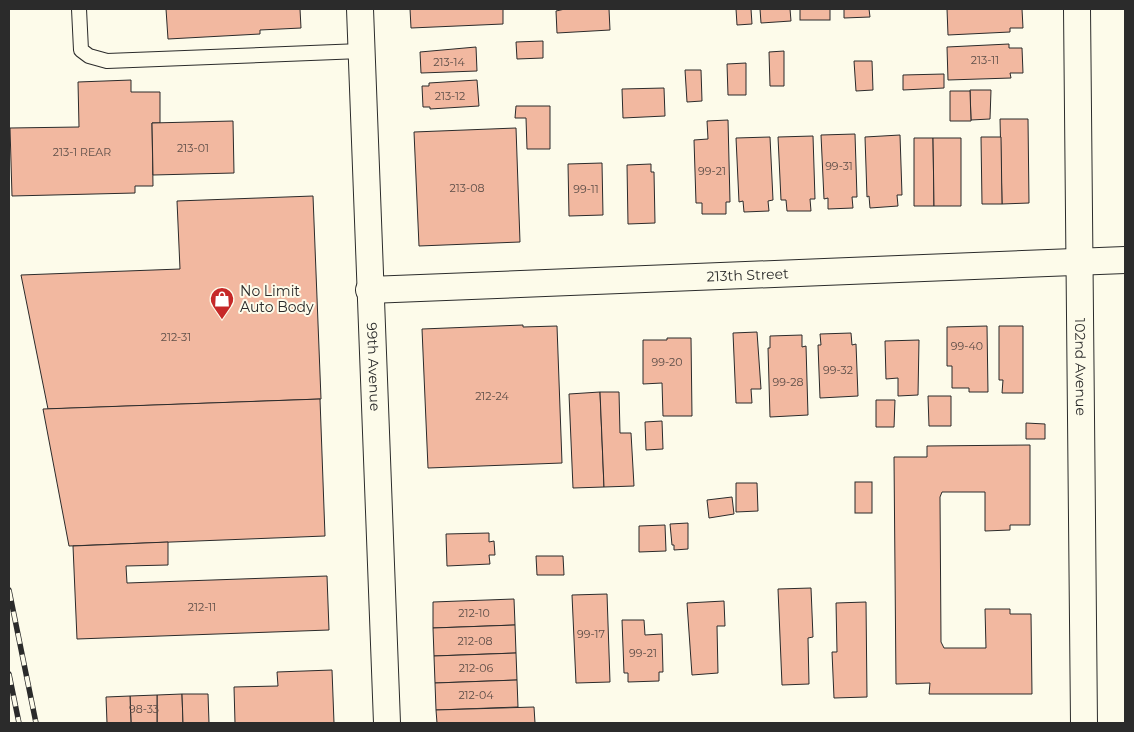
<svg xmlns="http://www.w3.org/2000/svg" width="1134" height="732" font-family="Montserrat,sans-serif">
<rect width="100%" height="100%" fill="#fdfbea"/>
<!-- building -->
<g fill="#f2b8a0" stroke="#2b2b2b">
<path d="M 166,9 L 300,9 L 301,28 L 260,30 L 260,34 L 168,39 Z"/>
<path d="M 410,9 L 503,9 L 503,24 L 411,28 Z"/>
<path d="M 565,9 L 609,9 L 610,30 L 557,33 L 556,11 Z"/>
<path d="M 736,9 L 751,9 L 752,24 L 737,25 Z"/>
<path d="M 760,9 L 790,9 L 791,21 L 761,23 Z"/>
<rect x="800" y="9" width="30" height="11"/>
<path d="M 844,9 L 869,9 L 870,17 L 844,18 Z"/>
<path d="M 947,9 L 1022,9 L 1023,28 L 1010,28 L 1010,32 L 948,35 Z"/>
<path d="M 543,41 L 543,58 L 517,59 L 516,42 Z"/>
<path d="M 1009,44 L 1009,48 L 1022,48 L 1023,73 L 1010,73 L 1011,78 L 948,80 L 947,47 Z"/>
<path d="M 476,47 L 477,71 L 421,73 L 420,52 Z"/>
<path d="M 784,51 L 784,86 L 770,86 L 769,52 Z"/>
<path d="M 854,61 L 872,61 L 873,90 L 856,91 Z"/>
<path d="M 746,63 L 746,95 L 728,95 L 727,64 Z"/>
<path d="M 685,70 L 701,70 L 702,101 L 687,102 Z"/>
<path d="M 944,74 L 944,88 L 903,90 L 903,75 Z"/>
<path d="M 131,80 L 131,92 L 160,92 L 160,123 L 152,123 L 153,186 L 135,186 L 135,193 L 12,196 L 10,128 L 79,127 L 78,82 Z"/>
<path d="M 477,80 L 479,106 L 430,109 L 430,107 L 423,107 L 422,86 L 429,86 L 429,83 Z"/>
<path d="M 664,88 L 665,116 L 623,118 L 622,89 Z"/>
<path d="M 970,90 L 991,90 L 990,119 L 971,120 Z"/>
<path d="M 950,91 L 970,91 L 971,121 L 950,121 Z"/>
<path d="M 516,106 L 550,106 L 550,149 L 527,149 L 526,118 L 515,118 Z"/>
<path d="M 1000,119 L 1028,119 L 1029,203 L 1002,204 Z"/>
<path d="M 728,120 L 730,202 L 726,202 L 726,214 L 702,214 L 702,203 L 696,203 L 694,140 L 708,139 L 707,121 Z"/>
<path d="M 233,121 L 234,173 L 153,175 L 152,123 Z"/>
<path d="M 516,128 L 520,242 L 419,246 L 414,132 Z"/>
<path d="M 855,134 L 857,197 L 852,197 L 853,208 L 828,209 L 828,198 L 824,199 L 821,135 Z"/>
<path d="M 900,135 L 902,195 L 897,195 L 898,206 L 870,208 L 869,196 L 867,197 L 865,137 Z"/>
<path d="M 813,136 L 815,199 L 810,199 L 811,211 L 787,211 L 786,200 L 781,200 L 778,137 Z"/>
<path d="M 770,137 L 773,200 L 768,201 L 769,211 L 744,212 L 743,201 L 739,202 L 736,138 Z"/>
<path d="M 981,137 L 1001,137 L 1002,204 L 982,204 Z"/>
<path d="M 914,138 L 933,138 L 934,206 L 914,206 Z"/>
<path d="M 933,138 L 961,138 L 961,206 L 934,206 Z"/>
<path d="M 602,163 L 603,215 L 569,216 L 568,164 Z"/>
<path d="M 651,164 L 651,172 L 654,172 L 655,223 L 628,224 L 627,165 Z"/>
<path d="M 313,196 L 321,399 L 48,409 L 21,275 L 180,269 L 177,201 Z"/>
<path d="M 523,325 L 523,327 L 557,326 L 562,463 L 428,468 L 422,329 Z"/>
<path d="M 987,326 L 988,392 L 969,392 L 969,388 L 952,388 L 952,366 L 947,366 L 947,327 Z"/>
<path d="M 999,326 L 1023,326 L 1023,393 L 1002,393 L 1003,380 L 999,380 Z"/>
<path d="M 757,332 L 761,389 L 751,389 L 752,403 L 736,403 L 733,333 Z"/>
<path d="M 851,333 L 852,345 L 856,344 L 858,396 L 820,398 L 818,345 L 821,345 L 820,334 Z"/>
<path d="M 802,335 L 802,347 L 806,346 L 808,415 L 770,417 L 768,348 L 770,348 L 770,336 Z"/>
<path d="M 667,338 L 691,338 L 692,416 L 663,416 L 662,383 L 643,384 L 643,340 L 667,340 Z"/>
<path d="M 919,340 L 918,395 L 898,396 L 898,378 L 886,379 L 885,341 Z"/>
<path d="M 600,392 L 604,487 L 573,488 L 569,394 Z"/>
<path d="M 600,392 L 619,392 L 620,433 L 631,433 L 634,486 L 604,487 Z"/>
<path d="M 928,396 L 951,396 L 951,426 L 929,426 Z"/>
<path d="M 320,399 L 325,536 L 69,546 L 43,409 Z"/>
<path d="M 876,400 L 895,400 L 894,427 L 876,427 Z"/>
<path d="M 662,421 L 663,449 L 646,450 L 645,422 Z"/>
<path d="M 1026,423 L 1045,424 L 1045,439 L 1026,439 Z"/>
<path d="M 1030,445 L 1030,525 L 1010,525 L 1010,530 L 985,531 L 985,492 L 942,492 L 940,497 L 941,642 L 944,648 L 986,648 L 985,609 L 1010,609 L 1010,614 L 1031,614 L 1032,694 L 929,694 L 930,683 L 896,684 L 894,457 L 927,457 L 927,446 Z"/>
<rect x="855" y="482" width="17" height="31"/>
<path d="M 736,483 L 757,483 L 758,511 L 736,512 Z"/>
<path d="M 732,497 L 734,514 L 709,518 L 707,500 Z"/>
<path d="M 688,523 L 688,549 L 674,550 L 674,545 L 672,545 L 670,524 Z"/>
<path d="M 665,525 L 666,551 L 639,552 L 639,526 Z"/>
<path d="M 489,533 L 489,542 L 494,541 L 495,555 L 489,555 L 490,564 L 447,566 L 446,534 Z"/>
<path d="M 168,542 L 168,565 L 126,566 L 127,583 L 327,576 L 329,630 L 77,639 L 73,546 Z"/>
<path d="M 536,556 L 563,556 L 564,575 L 537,575 Z"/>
<path d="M 811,588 L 813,637 L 808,638 L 809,684 L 782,685 L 778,589 Z"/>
<path d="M 607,594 L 610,682 L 576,683 L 572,595 Z"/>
<path d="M 514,599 L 515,625 L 433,628 L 433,602 Z"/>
<path d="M 724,601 L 725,626 L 717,626 L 718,673 L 692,675 L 687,603 Z"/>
<path d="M 866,602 L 867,697 L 834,698 L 832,652 L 837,652 L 836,603 Z"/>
<path d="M 622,620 L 644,620 L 645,635 L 662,634 L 663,672 L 659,672 L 659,681 L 628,682 L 628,673 L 624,673 Z"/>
<path d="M 515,625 L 516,653 L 434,656 L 433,628 Z"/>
<path d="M 516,653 L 517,680 L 435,683 L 434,656 Z"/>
<path d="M 332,670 L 334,723 L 235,723 L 234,687 L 278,686 L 277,672 Z"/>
<path d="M 517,680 L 518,707 L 436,710 L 435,683 Z"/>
<path d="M 182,694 L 183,723 L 157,723 L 157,695 Z"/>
<path d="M 182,694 L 208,694 L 209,723 L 183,723 Z"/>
<path d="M 157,695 L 157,723 L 131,723 L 130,696 Z"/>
<path d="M 130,696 L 131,723 L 107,723 L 106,697 Z"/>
<path d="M 534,707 L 535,723 L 437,723 L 436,710 Z"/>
</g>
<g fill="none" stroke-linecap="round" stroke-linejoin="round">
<!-- service casing -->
<g stroke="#2b2b2b" stroke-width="16">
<path id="service" d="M 79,9 L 81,50 L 89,56 L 107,61 L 361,51"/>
</g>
<!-- minor casing -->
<g stroke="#2b2b2b" stroke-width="28">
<g id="minor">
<path id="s1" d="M 360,9 L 387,723"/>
<path id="s2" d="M 1077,9 L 1084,723"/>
<path id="s3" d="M 369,290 L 1125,260"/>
</g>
</g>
<!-- service -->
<use href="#service" stroke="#fdfbea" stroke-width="14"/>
<!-- minor -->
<use href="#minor" stroke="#fdfbea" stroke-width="26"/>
<!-- rail casing -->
<g stroke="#2b2b2b" stroke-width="5.5">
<g id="rail">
<path d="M 9,590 L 36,723"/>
<path d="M 9,674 L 19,723"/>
</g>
</g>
<!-- rail -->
<use href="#rail" stroke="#fdfbea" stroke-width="4" stroke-dasharray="11" stroke-linecap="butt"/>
</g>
<!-- icons -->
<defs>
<g id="shop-pin" transform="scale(1.25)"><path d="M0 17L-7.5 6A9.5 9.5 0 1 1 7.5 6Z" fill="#c62828" stroke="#fdfbea"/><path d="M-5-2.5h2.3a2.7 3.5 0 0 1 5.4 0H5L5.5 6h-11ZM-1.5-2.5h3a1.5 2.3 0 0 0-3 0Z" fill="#fff"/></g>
</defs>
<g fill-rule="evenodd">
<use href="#shop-pin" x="222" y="299"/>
</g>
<g text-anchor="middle" stroke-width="4" stroke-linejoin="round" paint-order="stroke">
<!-- number labels -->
<g font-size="11" fill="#5d4e48">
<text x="985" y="64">213-11</text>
<text x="449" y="66">213-14</text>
<text x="450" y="100">213-12</text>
<text x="193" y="152">213-01</text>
<text x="82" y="156">213-1 REAR</text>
<text x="839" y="170">99-31</text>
<text x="712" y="175">99-21</text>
<text x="467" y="192">213-08</text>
<text x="586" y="193">99-11</text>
<text x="176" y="341">212-31</text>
<text x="967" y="350">99-40</text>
<text x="667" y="366">99-20</text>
<text x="838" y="374">99-32</text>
<text x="788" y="386">99-28</text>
<text x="492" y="400">212-24</text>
<text x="202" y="611">212-11</text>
<text x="474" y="617">212-10</text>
<text x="591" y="638">99-17</text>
<text x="475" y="645">212-08</text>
<text x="643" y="657">99-21</text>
<text x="476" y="672">212-06</text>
<text x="476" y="699">212-04</text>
<text x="144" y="713">98-33</text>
</g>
<!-- street labels -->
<g font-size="14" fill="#2b2b2b" stroke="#fdfbea">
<text dy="5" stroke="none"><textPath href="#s3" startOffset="379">213th Street</textPath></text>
<text dy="5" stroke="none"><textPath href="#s1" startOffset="358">99th Avenue</textPath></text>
<text dy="5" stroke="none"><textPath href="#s2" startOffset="358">102nd Avenue</textPath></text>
</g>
<!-- poi labels -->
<g font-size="14" fill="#2b2b2b" stroke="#fdfbea" text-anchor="start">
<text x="240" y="296">No Limit<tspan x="240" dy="16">Auto Body</tspan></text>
</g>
</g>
<!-- border -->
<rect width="1134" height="732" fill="none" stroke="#2b2b2b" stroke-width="20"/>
</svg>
